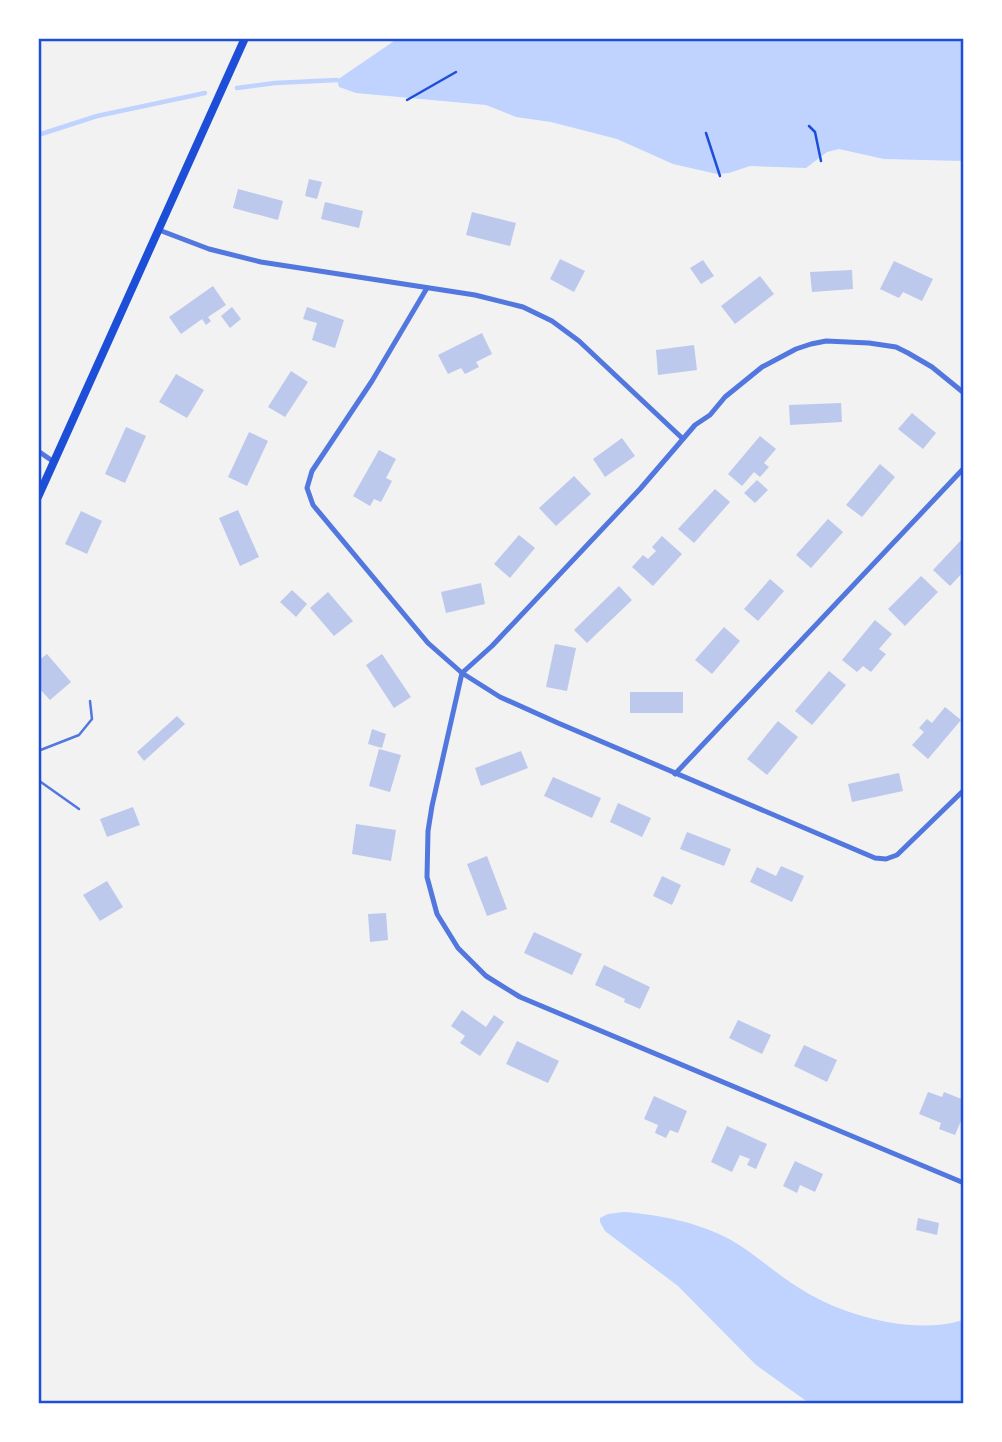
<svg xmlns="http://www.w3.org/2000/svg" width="1002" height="1442" font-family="Bitter,serif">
<rect width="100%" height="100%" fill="#f2f2f2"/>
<!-- water -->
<g fill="#bfd3fe">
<path d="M 397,39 L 963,39 L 963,161 L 884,159 L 839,149 L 827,152 L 806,168 L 750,166 L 729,173 L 717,174 L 673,164 L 617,139 L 551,122 L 516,117 L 486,105 L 356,93 L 339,87 L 337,80 Z"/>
<path d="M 624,1212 C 660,1215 698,1222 731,1240 C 754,1253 774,1272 796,1286 C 839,1315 913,1336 963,1320 L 963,1403 L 809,1403 L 756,1365 L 678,1286 L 605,1231 L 600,1222 L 600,1218 L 608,1214 Z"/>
</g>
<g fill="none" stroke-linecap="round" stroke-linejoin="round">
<!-- stream -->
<g stroke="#bfd3fe" stroke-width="4.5">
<path d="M 237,88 L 275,83 L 337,80"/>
<path d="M 38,135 L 97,116 L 205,93"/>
</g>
</g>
<!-- building -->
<g fill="#bdc9ec">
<path d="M 309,179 L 322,182 L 317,199 L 305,196 Z"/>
<path d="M 238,189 L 283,201 L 278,220 L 233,208 Z"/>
<path d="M 325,202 L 363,211 L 359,228 L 321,219 Z"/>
<path d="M 472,212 L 516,223 L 510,246 L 466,235 Z"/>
<path d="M 560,259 L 585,271 L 574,292 L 550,279 Z"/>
<path d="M 703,260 L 714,276 L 701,284 L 690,268 Z"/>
<path d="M 894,261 L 933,279 L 922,301 L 903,292 L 899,298 L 880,289 Z"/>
<path d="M 852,270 L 853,289 L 812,292 L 810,272 Z"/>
<path d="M 760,276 L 774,294 L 735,324 L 721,306 Z"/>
<path d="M 213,286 L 226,305 L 208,317 L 211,321 L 206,325 L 202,319 L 181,334 L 169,317 Z"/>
<path d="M 232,307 L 241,319 L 230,328 L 221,316 Z"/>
<path d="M 307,307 L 344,320 L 335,348 L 312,340 L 317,323 L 303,319 Z"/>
<path d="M 482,333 L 492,354 L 476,362 L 479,367 L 465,374 L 461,368 L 448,374 L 438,355 Z"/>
<path d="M 694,345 L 697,370 L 658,375 L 656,350 Z"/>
<path d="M 291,371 L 308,382 L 285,417 L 268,407 Z"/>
<path d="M 176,374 L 204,390 L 187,418 L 159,402 Z"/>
<path d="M 841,403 L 842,422 L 790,425 L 789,405 Z"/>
<path d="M 912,413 L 936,433 L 923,449 L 898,429 Z"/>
<path d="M 126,427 L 146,436 L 125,483 L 105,474 Z"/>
<path d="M 249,432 L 268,441 L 247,486 L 228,477 Z"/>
<path d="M 760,436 L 776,449 L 764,463 L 769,467 L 760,477 L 754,472 L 742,486 L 728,474 Z"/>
<path d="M 622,438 L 635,456 L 605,477 L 593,459 Z"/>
<path d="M 379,450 L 396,459 L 386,478 L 392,481 L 381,502 L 374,499 L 370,506 L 353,496 Z"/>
<path d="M 880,464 L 895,477 L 862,517 L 846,505 Z"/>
<path d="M 574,476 L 591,494 L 556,526 L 539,508 Z"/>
<path d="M 757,480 L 768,490 L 755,503 L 744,493 Z"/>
<path d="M 715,489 L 730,502 L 694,543 L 678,529 Z"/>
<path d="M 238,510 L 259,557 L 240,566 L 219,518 Z"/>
<path d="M 81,511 L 102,521 L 87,554 L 65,544 Z"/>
<path d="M 828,519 L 843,532 L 811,568 L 796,555 Z"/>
<path d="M 519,535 L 535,548 L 510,578 L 494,564 Z"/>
<path d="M 662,536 L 682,554 L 653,586 L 632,567 L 643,555 L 648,559 L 656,551 L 652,547 Z"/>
<path d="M 964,537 L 964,571 L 950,586 L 933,570 Z"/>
<path d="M 921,576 L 938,592 L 905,626 L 888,609 Z"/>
<path d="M 770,579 L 784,591 L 758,621 L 744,609 Z"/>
<path d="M 481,583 L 485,604 L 446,613 L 441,592 Z"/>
<path d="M 619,586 L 632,600 L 587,643 L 574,630 Z"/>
<path d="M 292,590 L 307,604 L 296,617 L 280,602 Z"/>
<path d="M 328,592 L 353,621 L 334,636 L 310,608 Z"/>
<path d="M 875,620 L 892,634 L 879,649 L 886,654 L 871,672 L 863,666 L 857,672 L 842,660 Z"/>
<path d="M 724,627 L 740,641 L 712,674 L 695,660 Z"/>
<path d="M 555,644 L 576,648 L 567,691 L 546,687 Z"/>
<path d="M 47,654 L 71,682 L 50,700 L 38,687 L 38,661 Z"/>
<path d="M 382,654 L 411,697 L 394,708 L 366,665 Z"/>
<path d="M 829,671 L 846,685 L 812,725 L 795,711 Z"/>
<rect x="630" y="692" width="53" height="21"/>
<path d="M 945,707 L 961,720 L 928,759 L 912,745 L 924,732 L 919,728 L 927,719 L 932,723 Z"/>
<path d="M 177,716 L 185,724 L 144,761 L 137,752 Z"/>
<path d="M 778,721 L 798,737 L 767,775 L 747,759 Z"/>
<path d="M 372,729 L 386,734 L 382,748 L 368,744 Z"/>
<path d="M 379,749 L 401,755 L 390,792 L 369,786 Z"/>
<path d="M 521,751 L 528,768 L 481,786 L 475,768 Z"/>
<path d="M 899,773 L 903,791 L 852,802 L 848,784 Z"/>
<path d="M 553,777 L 601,798 L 592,818 L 544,796 Z"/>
<path d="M 618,803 L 651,818 L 642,837 L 610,822 Z"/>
<path d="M 133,807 L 140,825 L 107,837 L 100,819 Z"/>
<path d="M 356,824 L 396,830 L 391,861 L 352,854 Z"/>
<path d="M 687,832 L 731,849 L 724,866 L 680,849 Z"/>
<path d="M 487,856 L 507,909 L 487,916 L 467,864 Z"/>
<path d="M 781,866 L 804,876 L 792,902 L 750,882 L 757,867 L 776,876 Z"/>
<path d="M 662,876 L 681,885 L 672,905 L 653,896 Z"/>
<path d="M 107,881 L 123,907 L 100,921 L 83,895 Z"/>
<path d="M 386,913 L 388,940 L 370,942 L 368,914 Z"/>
<path d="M 534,932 L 582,954 L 572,975 L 524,953 Z"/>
<path d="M 604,965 L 650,987 L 640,1009 L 624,1002 L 625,999 L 595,985 Z"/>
<path d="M 462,1010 L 486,1027 L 494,1015 L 504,1022 L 480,1056 L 460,1043 L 465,1036 L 451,1026 Z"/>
<path d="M 738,1020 L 771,1035 L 762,1054 L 729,1038 Z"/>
<path d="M 517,1041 L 559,1061 L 548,1083 L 506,1064 Z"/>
<path d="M 804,1045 L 837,1060 L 827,1082 L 794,1066 Z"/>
<path d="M 928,1092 L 942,1097 L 944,1092 L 964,1100 L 964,1114 L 955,1135 L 939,1129 L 941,1123 L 919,1114 Z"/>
<path d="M 654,1096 L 687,1111 L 678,1133 L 670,1130 L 666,1138 L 655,1133 L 658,1125 L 644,1119 Z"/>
<path d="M 727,1126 L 767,1144 L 756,1169 L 747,1165 L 750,1159 L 740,1155 L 732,1172 L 711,1162 Z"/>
<path d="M 795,1161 L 823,1174 L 815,1192 L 800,1185 L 797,1193 L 783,1186 Z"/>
<path d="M 918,1218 L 939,1223 L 937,1235 L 916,1230 Z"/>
</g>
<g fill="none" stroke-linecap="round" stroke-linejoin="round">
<!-- path -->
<g stroke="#1d4ed8" stroke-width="2.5">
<path d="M 407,100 L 456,72"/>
<path d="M 809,126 L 815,132 L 821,161"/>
<path d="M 706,133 L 720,176"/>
</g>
<!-- service -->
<g stroke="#5277de" stroke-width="2.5">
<path d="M 38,751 L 79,735 L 92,719 L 90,701"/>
<path d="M 38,780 L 79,809"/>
</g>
<!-- minor -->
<g stroke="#5277de" stroke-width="5">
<path d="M 159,230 L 209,249 L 261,262 L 475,295 L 523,307 L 552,321 L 579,341 L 682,438"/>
<path d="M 427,288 L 372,381 L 312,471 L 307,488 L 313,505 L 428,643 L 462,673 L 500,697 L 558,723 L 875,858 L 886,859 L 897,855 L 964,790"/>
<path d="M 964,393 L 932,367 L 908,353 L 896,347 L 869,343 L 826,341 L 811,344 L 796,349 L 762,367 L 725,397 L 710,415 L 695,425 L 640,489 L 492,646 L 462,673 L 432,806 L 428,831 L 427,877 L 437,914 L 458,948 L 486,976 L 520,997 L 964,1183"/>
<path d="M 38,451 L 54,462"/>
<path d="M 675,774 L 964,468"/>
</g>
<!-- secondary -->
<path stroke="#1d4ed8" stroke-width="8" d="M 38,497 L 245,38"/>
</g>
<!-- border -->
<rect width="1002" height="1442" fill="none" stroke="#ffffff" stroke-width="80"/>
<rect x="40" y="40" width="922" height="1362" fill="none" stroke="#1d4ed8" stroke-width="2.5"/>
</svg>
